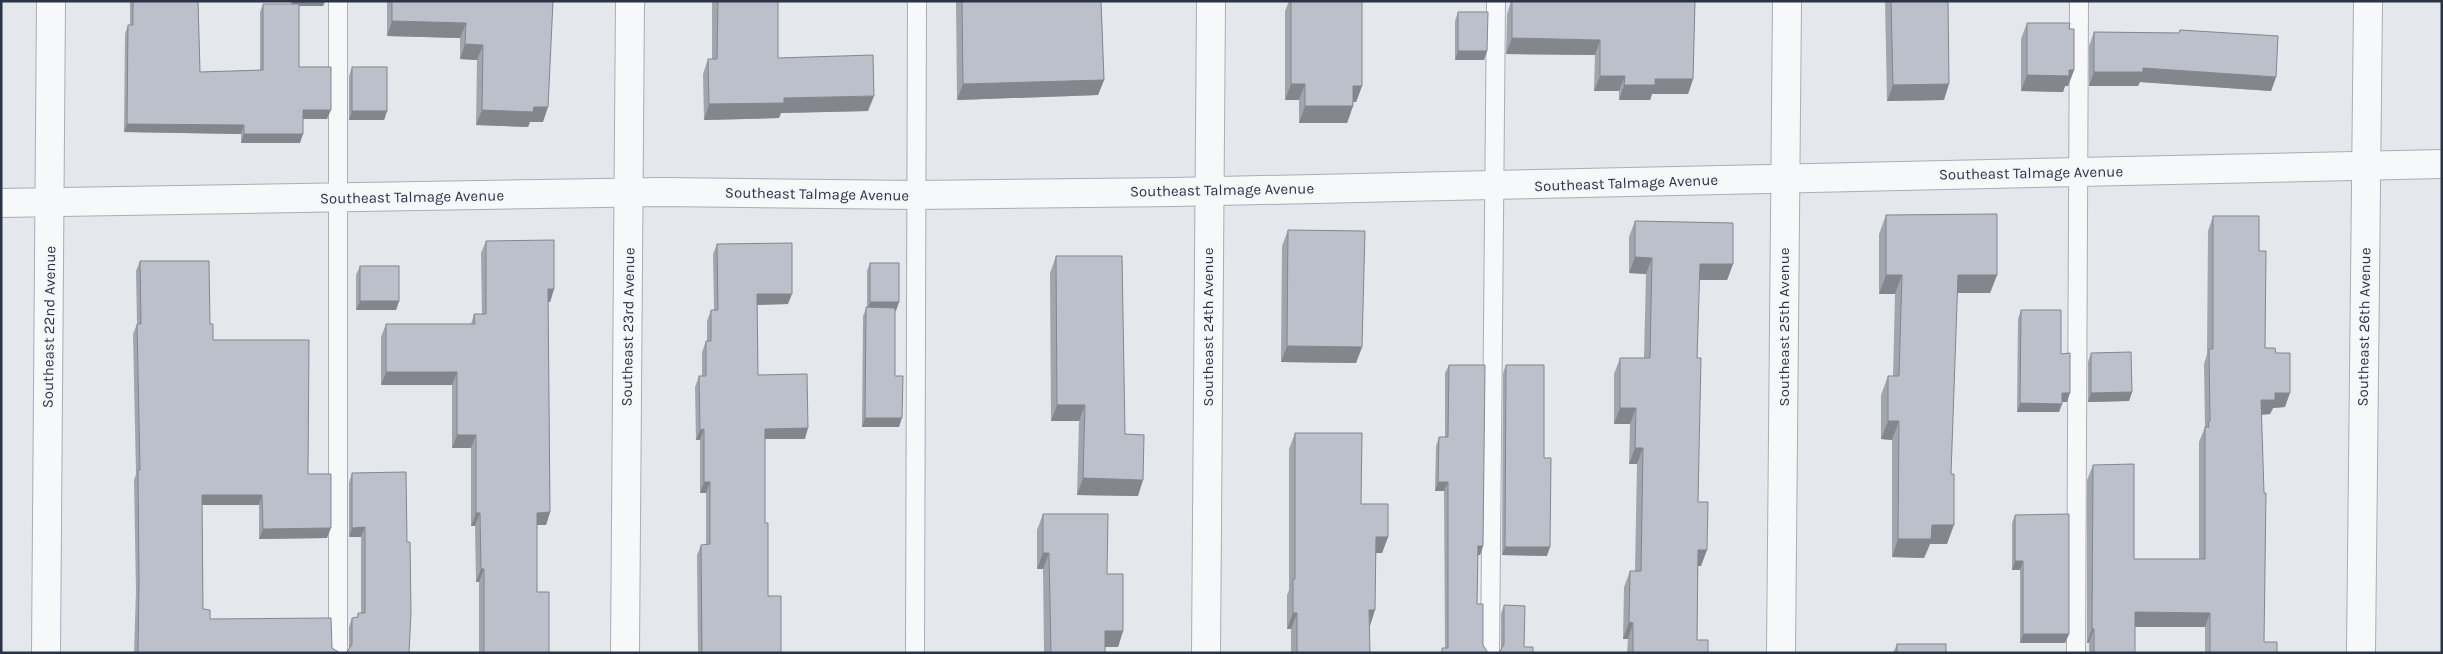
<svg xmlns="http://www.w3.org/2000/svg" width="2443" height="654" font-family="Karla,sans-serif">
<rect width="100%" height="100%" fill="#e4e7ec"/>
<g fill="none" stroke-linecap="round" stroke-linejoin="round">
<!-- service casing -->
<g stroke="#a9aeb7" stroke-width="20">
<g id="service">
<path d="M 338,653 L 338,1"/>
<path d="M 915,653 L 917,1"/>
<path d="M 1490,653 L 1496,1"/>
<path d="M 2076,653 L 2079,1"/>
</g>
</g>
<!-- minor casing -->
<g stroke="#a9aeb7" stroke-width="30">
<g id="minor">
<path d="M 1,203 L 663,192 L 916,195 L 1175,192 L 2442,164"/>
<path d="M 46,653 L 51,1"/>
<path d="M 625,653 L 630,1"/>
<path d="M 1206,653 L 1211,1"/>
<path d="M 1781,653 L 1787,1"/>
<path d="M 2361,653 L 2368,1"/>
</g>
</g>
<!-- service -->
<use href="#service" stroke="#f7f8fa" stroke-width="18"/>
<!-- minor -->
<use href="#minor" stroke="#f7f8fa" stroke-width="28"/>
</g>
<!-- wall -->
<g fill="#a1a5ae">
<path d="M 130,1 L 198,1 L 200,72 L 260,70 L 260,12 L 263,4 L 291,4 L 291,1 L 325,1 L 323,6 L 299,6 L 299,67 L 327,119 L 303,119 L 300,143 L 241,143 L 241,134 L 124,132 L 125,34 L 128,25 L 130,25 Z"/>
<path d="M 387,1 L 553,1 L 543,122 L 530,122 L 528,127 L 476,125 L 477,60 L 460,59 L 460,38 L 387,36 Z"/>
<path d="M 712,1 L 778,1 L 778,58 L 868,111 L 781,113 L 779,118 L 704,120 L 703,74 L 708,59 L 712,59 Z"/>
<path d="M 956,1 L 1101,1 L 1104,80 L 1098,95 L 957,100 Z"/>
<path d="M 1289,1 L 1362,1 L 1362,86 L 1356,102 L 1353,102 L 1353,106 L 1347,123 L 1299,123 L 1299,100 L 1285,100 L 1285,11 Z"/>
<path d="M 1511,1 L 1695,1 L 1693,79 L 1688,94 L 1652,94 L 1650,100 L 1619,100 L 1619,91 L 1594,91 L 1595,55 L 1506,54 L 1507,14 Z"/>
<path d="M 1885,1 L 1948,1 L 1944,100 L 1887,101 Z"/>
<path d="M 1458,12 L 1487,51 L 1484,60 L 1455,60 L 1455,21 Z"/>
<path d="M 2027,23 L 2069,29 L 2074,70 L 2068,86 L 2065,86 L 2063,92 L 2021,91 L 2021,39 Z"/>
<path d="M 2180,30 L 2276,77 L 2271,91 L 2140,82 L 2138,86 L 2089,86 L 2089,46 L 2094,32 L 2179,33 Z"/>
<path d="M 352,67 L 387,111 L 384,120 L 349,120 L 349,76 Z"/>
<path d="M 1886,215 L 1997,275 L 1990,293 L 1957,293 L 1947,544 L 1930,544 L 1924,558 L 1892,557 L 1892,440 L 1881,439 L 1881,395 L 1888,376 L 1893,376 L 1895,294 L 1879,294 L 1879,234 Z"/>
<path d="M 2213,216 L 2259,251 L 2265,348 L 2285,407 L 2273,408 L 2270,414 L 2261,415 L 2264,642 L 2277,653 L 2205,653 L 2205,627 L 2135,627 L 2135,653 L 2089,653 L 2089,643 L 2087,643 L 2087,480 L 2093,465 L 2134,559 L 2199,559 L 2199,442 L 2205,427 L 2204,364 L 2207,354 L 2208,231 Z"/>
<path d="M 1635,221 L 1733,264 L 1727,280 L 1699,280 L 1697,358 L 1698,502 L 1701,566 L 1698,566 L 1697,640 L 1708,653 L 1627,653 L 1628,639 L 1623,639 L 1624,587 L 1630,571 L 1635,571 L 1637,464 L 1629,464 L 1630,424 L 1614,424 L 1614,374 L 1620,358 L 1644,358 L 1646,274 L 1629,273 L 1629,237 Z"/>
<path d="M 1288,230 L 1362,347 L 1356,363 L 1281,362 L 1282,246 Z"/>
<path d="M 486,241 L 554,289 L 550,302 L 548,302 L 550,512 L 546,525 L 537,525 L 537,592 L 549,653 L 479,653 L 479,582 L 476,582 L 475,526 L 471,526 L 471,448 L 452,448 L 452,385 L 381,385 L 381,337 L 386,324 L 471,324 L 474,314 L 482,314 L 481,253 Z"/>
<path d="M 717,244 L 788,304 L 757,305 L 758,375 L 805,439 L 765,439 L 765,523 L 768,596 L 781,653 L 698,653 L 697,555 L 701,545 L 706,545 L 706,493 L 700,493 L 700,440 L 696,440 L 695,387 L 699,376 L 702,376 L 702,352 L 706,341 L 707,341 L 707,321 L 711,310 L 714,310 L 713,254 Z"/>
<path d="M 1056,256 L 1125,434 L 1138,496 L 1077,495 L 1079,421 L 1051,421 L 1050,273 Z"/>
<path d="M 140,261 L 210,324 L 213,340 L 308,474 L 327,538 L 259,539 L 259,505 L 202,505 L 203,609 L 210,619 L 332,648 L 340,653 L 134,653 L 136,591 L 134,480 L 136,474 L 133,334 L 137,324 L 136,271 Z"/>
<path d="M 870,263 L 896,311 L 895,311 L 895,376 L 899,427 L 862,427 L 863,316 L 867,307 L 867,271 Z"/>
<path d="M 360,266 L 399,301 L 396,310 L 356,310 L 356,275 Z"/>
<path d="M 2021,310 L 2061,354 L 2067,402 L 2062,402 L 2059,412 L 2017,412 L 2018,319 Z"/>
<path d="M 2091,353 L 2132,392 L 2129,401 L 2088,402 L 2088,362 Z"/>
<path d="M 1449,365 L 1483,546 L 1480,555 L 1478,555 L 1477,604 L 1483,645 L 1445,648 L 1444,491 L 1435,491 L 1436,446 L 1439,437 L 1445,437 L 1445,373 Z"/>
<path d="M 1506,365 L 1544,458 L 1547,556 L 1502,555 L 1503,373 Z"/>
<path d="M 1295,433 L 1361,504 L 1388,537 L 1382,553 L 1376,553 L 1369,626 L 1370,653 L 1291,653 L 1291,629 L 1287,629 L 1287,595 L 1289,590 L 1289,449 Z"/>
<path d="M 352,473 L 409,653 L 347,652 L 349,650 L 349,627 L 352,618 L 357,617 L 358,613 L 361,613 L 361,537 L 349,537 L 349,483 Z"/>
<path d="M 1043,514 L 1107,574 L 1123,631 L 1118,647 L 1105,647 L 1105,653 L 1044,653 L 1043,569 L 1037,569 L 1037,530 Z"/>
<path d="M 2015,515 L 2069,634 L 2065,643 L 2020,643 L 2020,570 L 2012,570 L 2012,523 Z"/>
<path d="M 1504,605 L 1524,647 L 1501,650 L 1501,614 Z"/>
<path d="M 1897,644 L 1946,653 L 1893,653 Z"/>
</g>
<!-- shaded-wall -->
<g fill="#83868d">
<path d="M 293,1 L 325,1 L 323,6 L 291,6 Z"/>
<path d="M 392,21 L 466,23 L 460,38 L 387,36 Z"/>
<path d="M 1512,38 L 1600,40 L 1595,55 L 1506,54 Z"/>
<path d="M 465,44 L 483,45 L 477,60 L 460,59 Z"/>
<path d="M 1458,51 L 1487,51 L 1484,60 L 1455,60 Z"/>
<path d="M 2143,68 L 2276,77 L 2271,91 L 2140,82 L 2138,86 L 2089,86 L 2094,72 Z"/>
<path d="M 2069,70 L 2074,70 L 2068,86 L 2065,86 L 2063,92 L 2021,91 L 2027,75 Z"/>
<path d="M 1600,76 L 1625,76 L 1619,91 L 1594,91 Z"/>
<path d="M 1655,79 L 1693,79 L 1688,94 L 1652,94 L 1650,100 L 1619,100 L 1624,85 Z"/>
<path d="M 1104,80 L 1098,95 L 957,100 L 963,84 Z"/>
<path d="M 1291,84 L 1305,84 L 1299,100 L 1285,100 Z"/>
<path d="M 1949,84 L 1944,100 L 1887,101 L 1893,85 Z"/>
<path d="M 1353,86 L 1362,86 L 1356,102 L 1347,102 Z"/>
<path d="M 874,96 L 868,111 L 781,113 L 779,118 L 704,120 L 709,104 L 784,98 Z"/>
<path d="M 1305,106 L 1353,106 L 1347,123 L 1299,123 Z"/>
<path d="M 534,107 L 548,107 L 543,122 L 530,122 L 528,127 L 476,125 L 482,110 Z"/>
<path d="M 303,110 L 331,110 L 327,119 L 300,119 Z"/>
<path d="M 352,111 L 387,111 L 384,120 L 349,120 Z"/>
<path d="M 127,124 L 244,125 L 241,134 L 124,132 Z"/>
<path d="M 244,134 L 303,134 L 300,143 L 241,143 Z"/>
<path d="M 1635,257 L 1652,258 L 1646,274 L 1629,273 Z"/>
<path d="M 1700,264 L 1733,264 L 1727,280 L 1694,280 Z"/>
<path d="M 1886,275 L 1902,275 L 1895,294 L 1879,294 Z"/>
<path d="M 1958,275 L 1997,275 L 1990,293 L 1951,293 Z"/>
<path d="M 548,289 L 554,289 L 550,302 L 543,302 Z"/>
<path d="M 757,294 L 792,294 L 788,304 L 753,305 Z"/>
<path d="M 360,301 L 399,301 L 396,310 L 356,310 Z"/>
<path d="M 870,302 L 899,302 L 896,311 L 867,311 Z"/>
<path d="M 1287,346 L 1362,347 L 1356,363 L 1281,362 Z"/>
<path d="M 386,372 L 457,372 L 452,385 L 381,385 Z"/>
<path d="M 2132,392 L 2129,401 L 2088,402 L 2091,393 Z"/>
<path d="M 2062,393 L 2070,393 L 2067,402 L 2059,402 Z"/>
<path d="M 2275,393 L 2290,393 L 2285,407 L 2273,408 L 2270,414 L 2255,415 L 2261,400 Z"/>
<path d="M 2020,403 L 2062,404 L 2059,412 L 2017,412 Z"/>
<path d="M 1057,405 L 1085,405 L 1079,421 L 1051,421 Z"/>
<path d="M 1620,408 L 1636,408 L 1630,424 L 1614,424 Z"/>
<path d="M 865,418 L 902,418 L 899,427 L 862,427 Z"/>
<path d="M 1888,421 L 1899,421 L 1892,440 L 1881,439 Z"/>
<path d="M 808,428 L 805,439 L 761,439 L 765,429 Z"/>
<path d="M 704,429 L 700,440 L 696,440 L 700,430 Z"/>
<path d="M 457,435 L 476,435 L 471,448 L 452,448 Z"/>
<path d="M 1635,448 L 1643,448 L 1637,464 L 1629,464 Z"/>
<path d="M 1083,478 L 1143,480 L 1138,496 L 1077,495 Z"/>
<path d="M 704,482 L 710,482 L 706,493 L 700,493 Z"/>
<path d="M 1438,482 L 1448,482 L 1444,491 L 1435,491 Z"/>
<path d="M 202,495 L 262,495 L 259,505 L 198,505 Z"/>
<path d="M 550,512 L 546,525 L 532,525 L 537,513 Z"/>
<path d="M 476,513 L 480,513 L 475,526 L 471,526 Z"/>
<path d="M 1932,525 L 1954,525 L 1947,544 L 1930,544 L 1924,558 L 1892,557 L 1898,539 Z"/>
<path d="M 365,527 L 361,537 L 349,537 L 352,528 Z"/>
<path d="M 331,528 L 327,538 L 259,539 L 263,529 Z"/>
<path d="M 1376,537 L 1388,537 L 1382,553 L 1371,553 Z"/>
<path d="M 1478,546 L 1483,546 L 1480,555 L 1475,555 Z"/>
<path d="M 1505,547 L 1550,547 L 1547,556 L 1502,555 Z"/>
<path d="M 1698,550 L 1707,550 L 1701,566 L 1692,566 Z"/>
<path d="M 1043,553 L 1049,553 L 1043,569 L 1037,569 Z"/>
<path d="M 2015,561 L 2023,561 L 2020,570 L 2012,570 Z"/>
<path d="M 481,569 L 484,569 L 479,582 L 476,582 Z"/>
<path d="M 1369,610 L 1375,610 L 1370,626 Z"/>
<path d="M 2135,612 L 2210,613 L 2205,627 L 2130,627 Z"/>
<path d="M 1293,613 L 1297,613 L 1291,629 L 1287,629 Z"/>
<path d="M 1629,622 L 1633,623 L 1628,639 L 1623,639 Z"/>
<path d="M 2092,629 L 2094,629 L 2089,643 L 2087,643 Z"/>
<path d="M 1105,631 L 1123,631 L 1118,647 L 1099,647 Z"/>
<path d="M 2023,634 L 2069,634 L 2065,643 L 2020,643 Z"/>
</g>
<!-- building -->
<g fill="#bbc0ca" stroke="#83868d">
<path d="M 133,1 L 198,1 L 200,72 L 263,70 L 263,4 L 299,4 L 299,67 L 331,67 L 331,110 L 303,110 L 303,134 L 244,134 L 244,125 L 127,124 L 128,25 L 133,25 Z"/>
<path d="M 392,1 L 553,1 L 548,107 L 534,107 L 533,112 L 482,110 L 483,45 L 465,44 L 466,23 L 392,21 Z"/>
<path d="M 718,1 L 778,1 L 778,58 L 873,55 L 874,96 L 784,98 L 784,103 L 709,104 L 708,59 L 717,59 Z"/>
<path d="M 962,1 L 1101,1 L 1104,80 L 963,84 Z"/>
<path d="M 1291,1 L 1362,1 L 1362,86 L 1353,86 L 1353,106 L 1305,106 L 1305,84 L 1291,84 Z"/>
<path d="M 1512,1 L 1695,1 L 1693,79 L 1655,79 L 1655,85 L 1624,85 L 1625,76 L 1600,76 L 1600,40 L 1512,38 Z"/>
<path d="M 1891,1 L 1948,1 L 1949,84 L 1893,85 Z"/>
<path d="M 1458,12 L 1488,12 L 1487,51 L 1458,51 Z"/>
<path d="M 2027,23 L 2070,23 L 2069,29 L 2074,29 L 2074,70 L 2069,70 L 2069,76 L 2027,75 Z"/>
<path d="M 2180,30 L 2278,36 L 2276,77 L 2143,68 L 2143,72 L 2094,72 L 2094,32 L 2179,33 Z"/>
<rect x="352" y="67" width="35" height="44"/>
<path d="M 1997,214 L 1997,275 L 1958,275 L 1951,474 L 1954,474 L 1954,525 L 1932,525 L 1931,539 L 1898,539 L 1899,421 L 1888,421 L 1888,376 L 1899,376 L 1902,275 L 1886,275 L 1886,215 Z"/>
<path d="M 2213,216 L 2259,216 L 2259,251 L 2266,251 L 2265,348 L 2275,348 L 2276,353 L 2290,353 L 2290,393 L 2275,393 L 2275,400 L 2261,400 L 2264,493 L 2266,493 L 2264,642 L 2277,642 L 2277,653 L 2210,653 L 2210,613 L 2135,612 L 2135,653 L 2094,653 L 2094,629 L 2092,629 L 2093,465 L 2134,464 L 2134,559 L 2205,559 L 2205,427 L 2209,427 L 2208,422 L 2210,421 L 2209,349 L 2213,349 Z"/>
<path d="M 1635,221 L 1733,223 L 1733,264 L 1700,264 L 1697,358 L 1701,358 L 1698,502 L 1708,502 L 1707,550 L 1698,550 L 1697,640 L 1708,640 L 1708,653 L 1633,653 L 1633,623 L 1629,622 L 1630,571 L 1641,571 L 1643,448 L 1635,448 L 1636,408 L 1620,408 L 1620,358 L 1650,358 L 1652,258 L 1635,257 Z"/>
<path d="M 1288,230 L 1365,231 L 1362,347 L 1287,346 Z"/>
<path d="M 554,240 L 554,289 L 548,289 L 550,512 L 537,513 L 537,592 L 549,592 L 549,653 L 484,653 L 484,569 L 481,569 L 480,513 L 476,513 L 476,435 L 457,435 L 457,372 L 386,372 L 386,324 L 475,324 L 474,314 L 486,314 L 486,241 Z"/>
<path d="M 792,243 L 792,294 L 757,294 L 758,375 L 807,374 L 808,428 L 765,429 L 765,523 L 768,523 L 768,596 L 781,596 L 781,653 L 702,653 L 701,545 L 710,544 L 710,482 L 704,482 L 704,429 L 700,430 L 699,376 L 706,376 L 706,341 L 711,341 L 711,310 L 718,310 L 717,244 Z"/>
<path d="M 1056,256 L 1122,256 L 1125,434 L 1144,435 L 1143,480 L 1083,478 L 1085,405 L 1057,405 Z"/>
<path d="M 140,261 L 209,261 L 210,324 L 213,324 L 213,340 L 309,340 L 308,474 L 331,474 L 331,528 L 263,529 L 262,495 L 202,495 L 203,609 L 210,610 L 210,619 L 331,618 L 332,648 L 340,653 L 138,653 L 139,581 L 138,470 L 140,470 L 137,324 L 141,324 Z"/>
<rect x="870" y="263" width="29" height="39"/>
<rect x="360" y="266" width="39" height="35"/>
<path d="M 866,307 L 895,308 L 895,376 L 903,376 L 902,418 L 865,418 Z"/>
<path d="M 2021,310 L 2061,310 L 2061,354 L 2070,353 L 2070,393 L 2062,393 L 2062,404 L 2020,403 Z"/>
<path d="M 2131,352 L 2132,392 L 2091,393 L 2091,353 Z"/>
<path d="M 1449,365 L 1485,365 L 1483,546 L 1478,546 L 1477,604 L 1483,604 L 1483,645 L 1488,653 L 1442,653 L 1442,648 L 1448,648 L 1448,482 L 1438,482 L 1439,437 L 1448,437 Z"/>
<path d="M 1506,365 L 1544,365 L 1544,458 L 1551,458 L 1550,547 L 1505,547 Z"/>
<path d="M 1295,433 L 1362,433 L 1361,504 L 1388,504 L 1388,537 L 1376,537 L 1375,610 L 1369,610 L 1370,653 L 1297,653 L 1297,613 L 1293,613 L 1293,579 L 1295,579 Z"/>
<path d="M 406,472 L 407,542 L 410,542 L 411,613 L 409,653 L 345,653 L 347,652 L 352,644 L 352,618 L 358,617 L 358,613 L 365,613 L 365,527 L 352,528 L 352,473 Z"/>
<path d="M 1043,514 L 1108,514 L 1107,574 L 1123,574 L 1123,631 L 1105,631 L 1105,653 L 1051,653 L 1049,553 L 1043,553 Z"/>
<path d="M 2069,514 L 2069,634 L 2023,634 L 2023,561 L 2015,561 L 2015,515 Z"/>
<path d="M 1504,605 L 1525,606 L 1524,647 L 1533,647 L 1533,653 L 1499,653 L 1504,644 Z"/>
<rect x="1897" y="644" width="49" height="9"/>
</g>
<g text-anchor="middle" stroke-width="4" stroke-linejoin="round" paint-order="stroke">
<!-- street labels -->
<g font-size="15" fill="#2b3445" stroke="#f4f6f9">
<text transform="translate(2031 173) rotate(-1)" y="5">Southeast Talmage Avenue</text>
<text transform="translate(1626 183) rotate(-2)" y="5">Southeast Talmage Avenue</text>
<text transform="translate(1222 190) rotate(-1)" y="5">Southeast Talmage Avenue</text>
<text transform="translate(817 194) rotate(1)" y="5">Southeast Talmage Avenue</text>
<text transform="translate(412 197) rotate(-1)" y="5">Southeast Talmage Avenue</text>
<text transform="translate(49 327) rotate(-89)" y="5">Southeast 22nd Avenue</text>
<text transform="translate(628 327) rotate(-89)" y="5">Southeast 23rd Avenue</text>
<text transform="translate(1208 327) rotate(-90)" y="5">Southeast 24th Avenue</text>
<text transform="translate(1784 327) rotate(-90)" y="5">Southeast 25th Avenue</text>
<text transform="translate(2364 327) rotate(-89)" y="5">Southeast 26th Avenue</text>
</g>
</g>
<!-- border -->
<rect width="2443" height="654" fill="none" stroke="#2b3445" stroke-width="5"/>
</svg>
